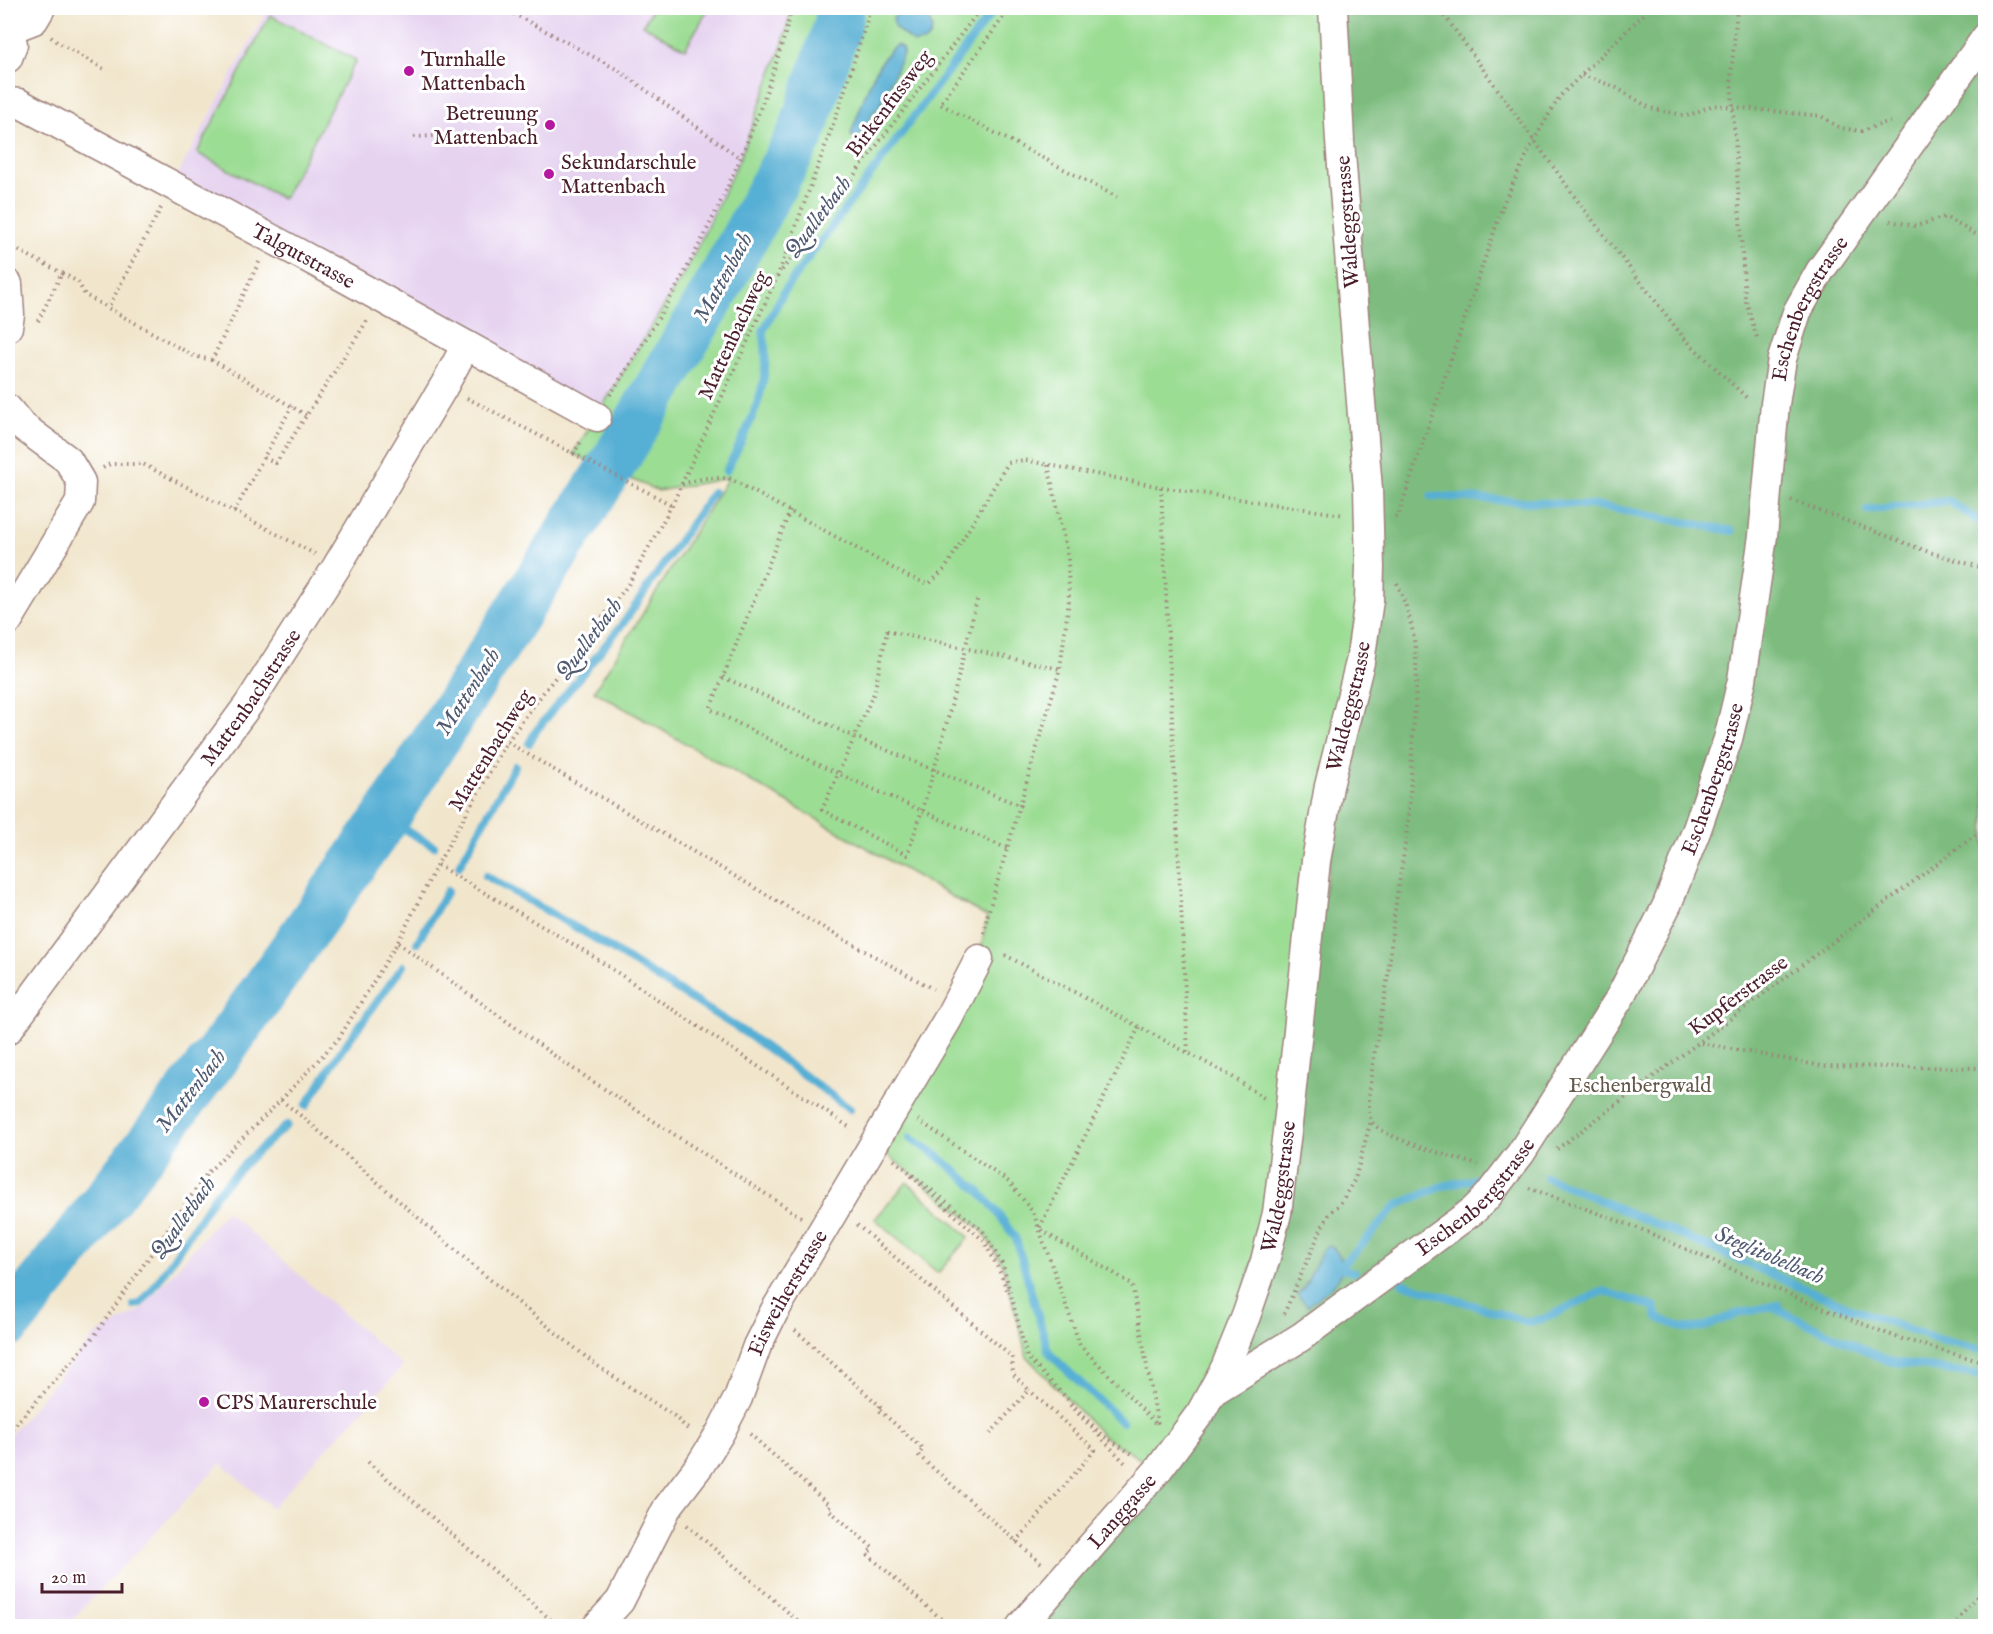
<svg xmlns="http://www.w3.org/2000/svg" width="1993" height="1634" font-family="'IM FELL English',serif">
<rect width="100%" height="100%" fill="#fff"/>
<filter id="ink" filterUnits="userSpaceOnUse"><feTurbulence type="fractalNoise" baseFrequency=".0167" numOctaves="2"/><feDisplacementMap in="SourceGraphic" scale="12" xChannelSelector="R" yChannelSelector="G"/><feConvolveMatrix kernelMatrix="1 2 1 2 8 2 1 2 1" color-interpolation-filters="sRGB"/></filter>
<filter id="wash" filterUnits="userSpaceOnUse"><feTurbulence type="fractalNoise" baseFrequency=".008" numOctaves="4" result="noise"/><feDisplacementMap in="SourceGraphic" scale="24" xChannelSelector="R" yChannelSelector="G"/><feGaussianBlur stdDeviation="1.35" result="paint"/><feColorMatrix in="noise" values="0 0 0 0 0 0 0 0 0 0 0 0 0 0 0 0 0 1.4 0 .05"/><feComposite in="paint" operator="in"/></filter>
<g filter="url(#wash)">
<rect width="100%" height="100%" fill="#f1e6cc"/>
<!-- built -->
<g fill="#e6d3f0">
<path d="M 268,8 L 792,8 L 782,45 L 740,158 L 688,267 L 597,417 L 172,185 Z"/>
<path d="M 226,1211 L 403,1366 L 272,1508 L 221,1463 L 66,1626 L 8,1626 L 8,1437 L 95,1335 L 141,1310 Z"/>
</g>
<!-- green -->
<g fill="#9cdd94" stroke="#737e60" stroke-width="1.5">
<path d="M 653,8 L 709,8 L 685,49 L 643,25 Z"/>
<path d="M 792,8 L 1333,8 L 1370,522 L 1258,1285 L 1158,1470 L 1103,1436 L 1027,1357 L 1003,1265 L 983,1231 L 874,1144 L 979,959 L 987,917 L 594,691 L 728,478 L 658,491 L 573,454 L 688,267 L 740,158 L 782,45 Z"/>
<path d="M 270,15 L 356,60 L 283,199 L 197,153 Z"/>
<path d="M 907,1182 L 969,1237 L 938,1273 L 875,1219 Z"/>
</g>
<!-- forest -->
<path fill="#7dbc7e" stroke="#646e54" stroke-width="1.5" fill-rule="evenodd" d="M 1333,8 L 1985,8 L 1985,1626 L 1021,1626 L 1225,1368 L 1289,1115 L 1366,631 ZM 1328,1246 L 1334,1248 L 1343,1266 L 1297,1294 L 1303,1289 Z"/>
<!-- water -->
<g fill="#57afd4" stroke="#506780" stroke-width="1.5">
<path d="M 903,8 L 911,8 L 930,21 L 932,29 L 930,37 L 923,42 L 914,43 L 895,28 L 893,18 Z"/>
<path d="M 897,45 L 902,48 L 903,54 L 880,106 C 867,115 868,130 857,138 L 852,137 L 851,133 C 861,108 875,58 897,45 Z"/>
<path d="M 1328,1246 C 1335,1248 1337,1252 1341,1259 C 1350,1278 1320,1295 1308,1306 L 1297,1294 L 1303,1289 L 1323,1250 Z"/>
</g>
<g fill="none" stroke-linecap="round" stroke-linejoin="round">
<!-- stream -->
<g stroke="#57afd4" stroke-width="8">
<path d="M 683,347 L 688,346"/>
<path d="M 726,471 C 749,428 774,381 763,331 L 786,288 L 995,8"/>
<path d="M 1431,496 L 1599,506 L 1732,531"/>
<path d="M 1867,510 L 1949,501 L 1980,522 L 1986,522"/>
<path d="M 529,743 L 536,731 L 624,622 L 713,492"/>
<path d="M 385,819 L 434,846"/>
<path d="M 459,866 L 515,766"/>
<path d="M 486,876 L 594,938 L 747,1034 L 850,1109"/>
<path d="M 417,943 L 447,891"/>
<path d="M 306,1106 L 341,1051 L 403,966"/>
<path d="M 910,1138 L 934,1153 L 978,1190 L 997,1212 L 1016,1239 L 1048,1350 L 1052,1356 L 1122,1422"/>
<path d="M 1546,1177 L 1850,1308 L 1933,1338 L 1986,1351"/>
<path d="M 56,1265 L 60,1267"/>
<path d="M 1335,1270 L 1355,1252 L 1397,1205 L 1443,1186 L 1475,1179"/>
<path d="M 1335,1271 L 1341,1269 L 1355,1272"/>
<path d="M 1402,1283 L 1528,1322 L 1543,1319 L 1603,1291 L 1655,1307 L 1658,1318 L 1683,1328 L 1694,1328 L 1704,1327 L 1736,1314 L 1778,1305"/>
<path d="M 134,1305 L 140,1304 L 152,1290 L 216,1194 L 251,1157 L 287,1125"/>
<path d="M 1772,1307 L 1888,1361 L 1986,1376"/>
</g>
<!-- river -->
<path stroke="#57afd4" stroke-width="48" d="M 8,1324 L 56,1265 L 226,1044 L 385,819 L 619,454 L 718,286 L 801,134 L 837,27 L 841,8"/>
</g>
</g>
<g filter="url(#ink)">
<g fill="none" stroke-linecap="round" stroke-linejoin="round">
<!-- street casing -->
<g stroke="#9e827c" stroke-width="31">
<g id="street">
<path d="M 8,30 L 34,20 L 41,8"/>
<path d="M 8,58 L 13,44 L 9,30"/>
<path id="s1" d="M 8,102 L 19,103 L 341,276 L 597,417"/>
<path d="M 8,284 L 10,315 L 8,327"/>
<path d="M 8,409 L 21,425 L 68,460 L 81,482 L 80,502 L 8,621"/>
<path id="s2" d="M 8,1030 L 248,705 L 337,566 L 444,386 L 466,345"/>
<path id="s3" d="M 1215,1390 L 1301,1337 L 1474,1210 L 1487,1197 L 1521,1153 L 1619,999 L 1667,905 L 1697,829 L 1728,739 L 1742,680 L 1763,536 L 1775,404 L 1782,359 L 1797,312 L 1820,271 L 1986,37"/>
<path id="s4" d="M 597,1626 L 620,1601 L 667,1508 L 700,1465 L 720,1433 L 738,1398 L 757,1346 L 774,1312 L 948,1019 L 979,959"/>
<path id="s5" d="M 1021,1626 L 1158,1470 L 1201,1412 L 1225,1368 L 1246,1316 L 1265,1261 L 1277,1213 L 1289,1115 L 1316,861 L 1329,786 L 1360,662 L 1369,600 L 1370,567 L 1368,489 L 1340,141 L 1333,8"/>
</g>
</g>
<!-- path -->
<g stroke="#9e827c" stroke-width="4" stroke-dasharray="1.5 4.5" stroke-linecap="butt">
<path d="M 503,8 L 618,70 L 740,158"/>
<path d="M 1010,8 L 940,104 L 1117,197"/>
<path d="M 1435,8 L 1447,19 L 1580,204 L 1684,338 L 1749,400"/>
<path d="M 1737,8 L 1731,77 L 1745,298 L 1758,341"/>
<path d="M 51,37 L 57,42 L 104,69"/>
<path d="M 1582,75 L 1615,87 L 1650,108 L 1687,116 L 1713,105 L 1821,116 L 1840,128 L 1862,131 L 1887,122 L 1893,122"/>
<path d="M 414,137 L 434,136 L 439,128"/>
<path d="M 161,208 L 108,308 L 194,356 L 212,360"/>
<path d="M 1890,221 L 1916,226 L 1945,217 L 1986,240"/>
<path d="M 8,245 L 62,273"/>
<path d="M 259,262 L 212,360 L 306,415"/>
<path d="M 782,270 L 981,8"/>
<path d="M 38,321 L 62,273 L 78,282 L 85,295 L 108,308"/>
<path d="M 610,395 C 637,353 665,310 688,266 C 732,185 769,97 792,8"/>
<path d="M 467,398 L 672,505"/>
<path d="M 573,454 L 582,440"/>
<path d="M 264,458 L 276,463 L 367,321"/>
<path d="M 103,468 L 110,464 L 143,464 L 315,554"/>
<path d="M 682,484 L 704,478 L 729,478 L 909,577 L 929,584 L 945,569 L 1008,463 L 1024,460 L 1161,487 L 1344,515"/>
<path d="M 1161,487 L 1188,1053"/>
<path d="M 1791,500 L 1929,552 L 1986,569"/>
<path d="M 790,511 L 710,709 L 819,765 L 1008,849"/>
<path d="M 234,512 L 292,406"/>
<path d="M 1395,517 L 1398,516 L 1504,202 L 1534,140 L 1560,96 L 1650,8"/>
<path d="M 1397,583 C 1422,641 1417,673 1413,734 C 1411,765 1411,797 1407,829 C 1404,856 1399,882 1395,909 C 1391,938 1390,967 1385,995 C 1381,1021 1363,1099 1371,1120 C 1378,1138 1458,1158 1478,1165"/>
<path d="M 977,600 C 956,685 937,771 907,855 L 822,810 L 874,693 L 887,631 L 1060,669"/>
<path d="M 723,677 L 855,737 L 1021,806"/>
<path d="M 507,742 L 806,918 L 933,989"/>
<path d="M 437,865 L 588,953 L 852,1129"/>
<path d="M 984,933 L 987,917 L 1060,669 L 1069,600 L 1068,558 L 1048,465"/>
<path d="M 398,943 L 566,1064 L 801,1217"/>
<path d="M 1005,955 L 1231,1076 L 1264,1098"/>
<path d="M 1139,1027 L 1039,1229 L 1132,1284 L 1158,1426"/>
<path d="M 1701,1043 L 1822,1066 L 1986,1068"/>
<path d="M 281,1100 L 305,1119 L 477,1269 L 596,1365 L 674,1416 L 690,1431"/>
<path d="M 918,1120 L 1009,1182 L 1033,1212 L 1080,1345 L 1157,1425"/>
<path d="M 1557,1149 L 1986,827"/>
<path d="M 894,1160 L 983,1231 L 1003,1265 L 1027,1357 L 1103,1436 L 1134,1455"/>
<path d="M 911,1176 L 984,1241 L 999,1270 L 1008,1292"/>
<path d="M 1529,1188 L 1638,1228 L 1807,1302 L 1896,1337 L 1986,1363"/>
<path d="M 857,1225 L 1012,1357 L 1013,1374 L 1029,1390 L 990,1434"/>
<path d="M 1284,1314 L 1323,1225 L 1330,1213 L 1340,1204 L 1355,1179 L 1371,1120"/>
<path d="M 795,1330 L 880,1406 L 878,1409 L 923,1449 L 918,1455 L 1041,1563"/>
<path d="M 1070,1405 L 1127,1465"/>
<path d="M 8,1433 L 95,1335 L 208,1172 L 281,1100 L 339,1038 L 398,942 L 437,865 L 507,742 L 543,693 L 628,585 L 672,505 L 778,275 L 838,111 L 871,8"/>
<path d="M 750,1434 L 830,1506 L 828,1509 L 873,1548 L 867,1554 L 949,1626"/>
<path d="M 368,1462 L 558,1626"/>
<path d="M 687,1525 L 804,1626"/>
<path d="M 1016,1542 L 1095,1450 L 1029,1390"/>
<path d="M 640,1620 L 648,1626"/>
<path d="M 1953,1626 L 1986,1585"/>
</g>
<!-- street -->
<use href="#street" stroke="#fff" stroke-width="28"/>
</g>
</g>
<!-- markers -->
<g fill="#b5179e" stroke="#fff" stroke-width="2">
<circle cx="409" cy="71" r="6"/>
<circle cx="550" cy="125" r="6"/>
<circle cx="549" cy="174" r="6"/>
<circle cx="204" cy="1402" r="6"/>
</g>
<g text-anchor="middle" stroke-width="6" stroke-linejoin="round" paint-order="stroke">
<!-- poi labels -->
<g font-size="21" fill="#4a1f2b" stroke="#fff" text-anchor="start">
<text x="421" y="66">Turnhalle<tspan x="421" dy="24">Mattenbach</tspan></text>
<text x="538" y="120" text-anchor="end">Betreuung<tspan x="538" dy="24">Mattenbach</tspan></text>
<text x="561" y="169">Sekundarschule<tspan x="561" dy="24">Mattenbach</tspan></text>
<text x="216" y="1409">CPS Maurerschule</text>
</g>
<!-- street labels -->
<g font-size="21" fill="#4a1f2b" stroke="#fff">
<text transform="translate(889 103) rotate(-53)" y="7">Birkenfussweg</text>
<text transform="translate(1347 222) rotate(-94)" y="7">Waldeggstrasse</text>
<text dy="7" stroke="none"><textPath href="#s1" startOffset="334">Talgutstrasse</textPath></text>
<text dy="7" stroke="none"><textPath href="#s3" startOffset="1296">Eschenbergstrasse</textPath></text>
<text transform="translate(733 335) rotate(-65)" y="7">Mattenbachweg</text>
<text dy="7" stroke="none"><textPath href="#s2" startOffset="412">Mattenbachstrasse</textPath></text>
<text dy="7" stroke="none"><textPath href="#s5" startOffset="1006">Waldeggstrasse</textPath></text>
<text transform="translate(490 750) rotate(-58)" y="7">Mattenbachweg</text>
<text dy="7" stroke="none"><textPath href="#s3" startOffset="812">Eschenbergstrasse</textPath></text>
<text transform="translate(1738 995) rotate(-37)" y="7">Kupferstrasse</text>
<text dy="7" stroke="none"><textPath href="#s5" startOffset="520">Waldeggstrasse</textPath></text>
<text dy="7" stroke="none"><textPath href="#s3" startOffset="326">Eschenbergstrasse</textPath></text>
<text dy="7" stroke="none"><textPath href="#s4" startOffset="386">Eisweiherstrasse</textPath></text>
<text dy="7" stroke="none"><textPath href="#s5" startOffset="153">Langgasse</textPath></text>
</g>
<!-- park labels -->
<g font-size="21" fill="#63584a" stroke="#fff">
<text x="1640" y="1092">Eschenbergwald</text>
</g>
<!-- water labels -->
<g font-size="22" font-style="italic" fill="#4f596f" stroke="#fff">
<text transform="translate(817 216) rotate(-53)" y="8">Qualletbach</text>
<text transform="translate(722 277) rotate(-61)" y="8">Mattenbach</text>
<text transform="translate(588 638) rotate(-53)" y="8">Qualletbach</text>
<text transform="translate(467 691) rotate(-57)" y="8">Mattenbach</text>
<text transform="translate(190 1090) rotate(-52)" y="8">Mattenbach</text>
<text transform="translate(182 1217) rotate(-54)" y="8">Qualletbach</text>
<text transform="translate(1770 1254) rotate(23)" y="8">Steglitobelbach</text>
</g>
</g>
<!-- margin -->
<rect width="1993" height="1634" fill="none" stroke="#fff" stroke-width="30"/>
<!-- scale -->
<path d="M42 1583v9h80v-9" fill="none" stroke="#4a1f2b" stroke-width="3"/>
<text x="51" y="1583" font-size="18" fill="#4a1f2b" stroke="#ffffff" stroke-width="4.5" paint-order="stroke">20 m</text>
</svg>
